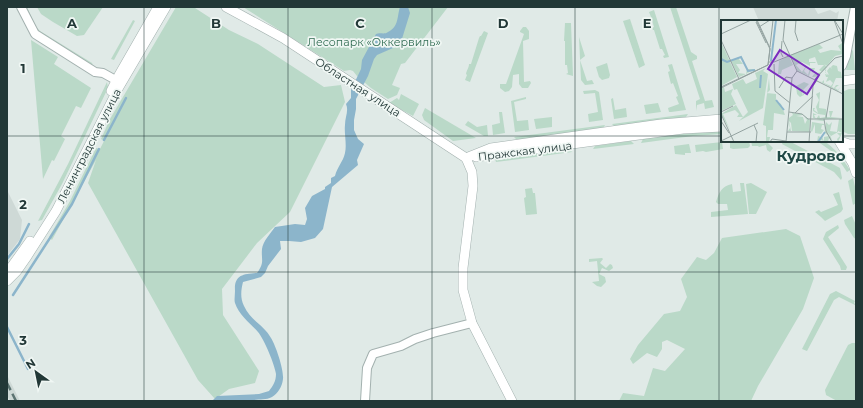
<svg xmlns="http://www.w3.org/2000/svg" width="863" height="408" font-family="Montserrat,sans-serif">
<rect width="100%" height="100%" fill="#e0eae7"/>
<!-- built -->
<g fill="#ced9d6">
<path d="M 753,7 L 814,7 L 818,14 L 830,10 L 836,13 L 839,11 L 837,21 L 759,21 Z"/>
<path d="M 7,190 L 22,220 L 20,239 L 7,256 Z"/>
<path d="M 7,375 L 20,401 L 10,401 L 7,395 Z"/>
</g>
<!-- green -->
<g fill="#bad9c8">
<path d="M 24,7 L 27,7 L 36,27 L 40,31 L 92,63 L 93,65 L 38,34 Z"/>
<path d="M 37,7 L 103,7 L 84,35 L 77,36 L 53,22 L 41,14 Z"/>
<path d="M 176,7 L 182,8 L 183,7 L 195,7 L 195,8 L 229,30 L 258,44 L 324,87 L 341,85 L 345,102 L 290,212 L 257,243 L 222,289 L 223,315 L 259,371 L 255,383 L 229,389 L 215,399 L 198,380 L 88,183 L 96,160 L 52,240 L 49,237 L 70,201 L 96,148 L 100,149 L 104,141 L 101,139 L 110,119 Z"/>
<path d="M 243,7 L 448,7 L 405,63 L 401,64 L 392,85 L 400,88 L 397,95 L 388,99 L 371,88 L 357,76 L 353,71 L 350,70 L 344,71 Z"/>
<path d="M 670,7 L 676,7 L 691,52 L 697,56 L 697,59 L 692,61 L 705,101 L 712,100 L 714,107 L 705,109 L 704,103 L 697,105 L 696,111 L 696,101 L 700,99 Z"/>
<path d="M 654,10 L 669,57 L 664,58 L 663,56 L 665,55 L 662,49 L 660,49 L 654,30 L 653,30 L 652,28 L 654,27 L 652,20 L 651,20 L 650,18 L 651,17 L 649,12 Z"/>
<path d="M 630,19 L 645,65 L 639,68 L 623,21 Z"/>
<path d="M 133,20 L 135,21 L 114,60 L 111,59 Z"/>
<path d="M 565,23 L 571,23 L 573,76 L 566,74 L 568,73 L 567,65 L 565,65 L 565,41 L 564,41 Z"/>
<path d="M 523,27 L 526,27 L 529,31 L 529,39 L 523,41 L 524,82 L 530,81 L 531,83 L 528,88 L 522,88 L 519,84 L 519,74 L 513,75 L 512,87 L 509,91 L 505,92 L 500,88 L 500,84 L 506,84 L 524,34 L 520,32 L 520,31 Z"/>
<path d="M 484,31 L 488,33 L 470,82 L 465,80 L 467,75 L 466,74 C 467,69 469,68 469,64 L 471,64 L 479,38 L 480,36 L 481,36 Z"/>
<path d="M 579,37 L 585,56 L 580,60 L 587,81 L 592,80 L 594,84 L 585,85 L 581,80 Z"/>
<path d="M 31,40 L 58,57 L 54,64 L 91,88 L 81,108 L 76,106 L 61,136 L 65,139 L 54,161 L 52,160 L 43,179 Z"/>
<path d="M 853,50 L 855,70 L 846,70 L 851,52 Z"/>
<path d="M 607,63 L 610,75 L 609,78 L 602,80 L 599,77 L 596,67 Z"/>
<path d="M 672,64 L 686,110 L 671,112 L 669,112 L 668,108 L 679,104 L 676,97 L 678,96 L 673,83 L 671,84 L 668,72 L 670,71 L 668,65 Z"/>
<path d="M 107,82 L 108,88 L 62,184 L 42,220 L 38,221 L 68,164 Z"/>
<path d="M 849,89 L 856,89 L 856,134 L 848,134 L 842,131 L 842,92 Z"/>
<path d="M 595,90 L 599,92 L 603,120 L 589,122 L 588,114 L 598,112 L 595,93 L 584,94 L 583,91 Z"/>
<path d="M 401,94 L 419,104 L 413,116 L 389,103 L 397,98 L 399,100 Z"/>
<path d="M 526,97 L 526,99 L 514,102 L 517,121 L 528,120 L 529,130 L 515,132 L 511,101 Z"/>
<path d="M 613,98 L 615,110 L 626,108 L 627,117 L 614,119 L 611,99 Z"/>
<path d="M 658,103 L 661,112 L 646,114 L 644,105 Z"/>
<path d="M 425,108 L 476,138 L 453,141 L 424,120 L 422,115 Z"/>
<path d="M 499,112 L 502,112 L 505,133 L 493,135 L 492,125 L 500,123 Z"/>
<path d="M 688,114 L 686,117 L 615,127 L 612,124 Z"/>
<path d="M 552,117 L 552,127 L 536,129 L 534,119 Z"/>
<path d="M 468,121 L 477,127 L 487,125 L 488,136 L 484,136 L 465,125 Z"/>
<path d="M 605,125 L 603,129 L 517,140 L 514,137 Z"/>
<path d="M 722,131 L 722,134 L 693,136 L 641,143 L 643,139 L 683,134 Z"/>
<path d="M 631,141 L 634,144 L 593,149 L 595,146 Z"/>
<path d="M 749,141 L 750,146 L 748,148 L 733,149 L 730,148 L 730,142 Z"/>
<path d="M 751,141 L 766,141 L 773,148 L 770,152 L 767,150 L 766,145 L 759,147 L 758,146 L 752,146 Z"/>
<path d="M 783,141 L 789,141 L 840,168 L 842,178 L 841,180 L 834,172 L 782,144 Z"/>
<path d="M 817,141 C 817,141 823,141 823,141 C 833,145 845,162 850,170 L 847,172 L 834,153 Z"/>
<path d="M 722,142 L 723,149 L 706,152 L 703,151 L 696,152 L 695,145 Z"/>
<path d="M 689,144 L 691,153 L 685,153 L 685,155 L 675,154 L 674,146 Z"/>
<path d="M 569,149 L 572,152 L 496,162 L 495,159 Z"/>
<path d="M 853,178 L 856,191 L 856,203 L 853,205 L 848,181 Z"/>
<path d="M 740,183 L 744,183 L 748,214 L 711,217 L 711,212 L 728,210 L 727,204 L 718,204 L 716,202 C 719,192 722,186 732,184 L 733,192 L 741,191 Z"/>
<path d="M 751,183 L 767,192 L 756,214 L 749,214 L 746,184 Z"/>
<path d="M 532,188 L 533,193 L 535,193 L 537,214 L 526,215 L 524,198 L 526,197 L 525,189 Z"/>
<path d="M 839,192 L 843,209 L 841,212 L 825,221 L 821,217 L 815,212 L 819,210 L 821,212 L 838,205 L 833,194 Z"/>
<path d="M 852,216 L 856,225 L 856,239 L 854,238 L 845,224 L 844,220 Z"/>
<path d="M 838,225 L 839,228 L 828,237 L 847,267 L 846,270 L 841,270 L 840,266 L 823,239 L 826,232 Z"/>
<path d="M 786,229 L 800,236 L 814,278 L 803,309 L 758,386 L 751,401 L 619,401 L 623,393 L 644,396 L 653,368 L 665,371 L 685,349 L 667,340 L 662,342 L 662,349 L 657,357 L 647,353 L 633,364 L 630,359 L 638,345 L 664,314 L 680,311 L 687,297 L 681,279 L 697,257 L 706,260 L 714,253 L 722,238 Z"/>
<path d="M 602,258 L 603,259 L 600,263 L 606,268 L 610,264 L 612,265 L 613,268 L 609,271 L 602,268 L 599,274 L 605,277 L 606,282 L 601,287 L 597,286 L 592,282 L 599,281 L 597,261 L 589,262 L 589,259 Z"/>
<path d="M 836,291 L 855,301 L 854,303 L 855,304 L 855,305 L 839,297 L 834,300 L 807,351 L 802,349 L 830,294 Z"/>
<path d="M 852,343 L 856,343 L 856,401 L 837,401 L 826,395 L 825,390 L 848,345 Z"/>
</g>
<!-- water -->
<path fill="#8cb5cb" d="M 400,7 L 408,7 L 410,13 L 401,42 L 393,48 L 377,55 L 374,59 L 368,76 L 356,99 L 356,109 L 354,120 L 354,130 L 358,139 L 364,144 L 357,160 L 358,165 L 332,187 L 323,229 L 315,238 L 301,242 L 289,241 L 280,241 L 281,249 L 268,266 L 265,273 L 261,277 L 243,282 C 241,290 240,298 244,306 C 251,321 264,325 271,338 C 276,346 284,370 283,379 C 282,387 278,393 272,397 C 265,401 258,398 251,401 L 212,401 L 217,396 L 259,394 L 269,391 C 273,386 276,381 276,374 C 275,365 264,339 258,332 C 250,323 239,315 235,303 C 234,300 235,295 235,291 C 234,275 243,274 257,273 C 265,262 261,260 262,249 C 263,241 271,233 275,227 L 295,224 L 305,225 L 307,219 L 305,208 L 312,196 L 325,189 L 325,187 L 331,183 L 331,178 L 335,176 C 337,167 343,162 345,153 C 347,144 344,134 345,125 C 345,117 349,111 346,104 L 351,98 L 351,90 L 361,69 L 362,60 L 376,34 C 380,32 384,35 388,32 C 399,27 397,16 400,7 Z"/>
<g fill="none" stroke-linecap="round" stroke-linejoin="round">
<!-- stream -->
<g stroke="#8cb5cb" stroke-width="2.5">
<path d="M 104,140 L 126,98"/>
<path d="M 7,259 L 19,244 L 29,224"/>
<path d="M 13,295 L 72,204 L 99,149"/>
<path d="M 7,327 L 28,369"/>
</g>
<!-- minor casing -->
<g stroke="#a3b1af" stroke-width="10">
<g id="minor">
<path d="M 21,7 L 35,34 L 95,72 L 103,73 L 121,83"/>
<path d="M 842,66 L 846,56 L 855,7"/>
<path d="M 365,401 L 367,368 L 373,354 L 401,346 L 415,339 L 433,333 L 472,323"/>
</g>
</g>
<!-- tertiary casing -->
<g stroke="#a3b1af" stroke-width="10">
<g id="tertiary">
<path d="M 226,7 L 283,38 L 466,158"/>
<path d="M 842,81 L 856,79"/>
<path d="M 111,91 L 119,75 L 158,7"/>
<path d="M 839,141 L 853,164 L 856,173"/>
<path d="M 840,141 L 849,144 L 856,144"/>
<path d="M 476,157 L 683,129 L 722,127"/>
<path d="M 466,158 L 491,148 L 661,124 L 722,119"/>
<path d="M 466,158 L 472,172 L 473,186 L 463,268 L 463,290 L 472,323 L 512,401"/>
<path d="M 7,273 L 30,241"/>
<path d="M 7,281 L 17,271 L 26,258 L 56,211 L 119,87 L 166,7"/>
</g>
</g>
<!-- minor -->
<use href="#minor" stroke="#fff" stroke-width="8"/>
<!-- tertiary -->
<use href="#tertiary" stroke="#fff" stroke-width="9"/>
<!-- rail -->
<path stroke="#5c7472" stroke-width="2.5" stroke-dasharray="8 4" stroke-linecap="butt" d="M 7,383 L 16,401"/>
</g>
<!-- grid -->
<path fill="none" stroke="#223837" stroke-width="1" stroke-opacity="0.55" d="M 144,7 L 144,401M 288,7 L 288,401M 432,7 L 432,401M 575,7 L 575,401M 719,7 L 719,401M 7,136 L 722,136M 842,136 L 856,136M 7,272 L 856,272"/>
<g text-anchor="middle" stroke-width="3.5" stroke-linejoin="round" paint-order="stroke">
<!-- park labels -->
<g font-size="11" fill="#306c52" stroke="#f0f7f4">
<text x="374" y="46">Лесопарк «Оккервиль»</text>
</g>
<!-- street labels -->
<g font-size="11" fill="#223837" stroke="#f0f7f4">
<text transform="translate(358 87) rotate(33)" y="4">Областная улица</text>
<text transform="translate(89 146) rotate(-63)" y="4">Ленинградская улица</text>
<text transform="translate(525 151) rotate(-7)" y="4">Пражская улица</text>
</g>
<!-- district labels -->
<g font-size="15" font-weight="bold" fill="#204946" stroke="#f0f7f4">
<text x="811" y="161">Кудрово</text>
</g>
</g>
<!-- overview -->
<g transform="translate(721 20)">
<rect width="122" height="122" fill="#e0eae7"/>
<path d="M 0,22 L 16,57 L 0,66 ZM 121,23 L 122,34 L 114,36 L 106,46 L 103,44 L 106,47 L 97,56 L 93,57 L 91,57 L 93,54 L 101,52 L 98,50 L 103,45 L 97,45 L 94,37 L 88,39 L 88,42 L 94,42 L 95,43 L 89,43 L 89,46 L 81,42 L 75,45 L 81,52 L 85,46 L 87,48 L 85,47 L 83,51 L 87,55 L 89,48 L 94,48 L 92,53 L 90,50 L 88,56 L 77,51 L 76,50 L 69,35 L 98,24 L 102,28 L 97,30 L 99,33 L 110,30 L 120,31 L 117,26 ZM 68,36 L 72,45 L 61,50 L 60,54 L 57,54 L 58,41 ZM 17,38 L 22,44 L 15,44 L 19,50 L 17,53 L 25,54 L 26,49 L 34,49 L 23,55 L 18,57 L 10,41 ZM 113,41 L 105,49 L 105,53 L 108,55 L 106,51 L 109,47 L 111,49 L 110,47 L 112,45 L 116,46 L 117,51 L 120,52 L 121,58 L 115,58 L 111,67 L 113,68 L 115,65 L 118,65 L 114,68 L 117,70 L 119,67 L 117,71 L 98,61 L 101,62 L 102,57 L 101,62 L 103,60 L 103,63 L 110,66 L 112,63 L 109,60 L 105,62 L 107,57 L 105,57 L 104,54 L 107,55 L 104,52 L 105,52 L 104,50 ZM 45,48 L 42,51 L 47,54 L 42,88 L 18,101 L 22,97 L 16,97 L 18,94 L 14,90 L 2,94 L 9,110 L 0,94 L 15,85 L 22,97 L 27,92 L 16,69 L 13,70 L 11,64 L 22,59 L 25,64 L 36,59 L 34,53 ZM 48,58 L 49,70 L 46,73 L 55,74 L 55,81 L 60,84 L 64,95 L 53,93 L 52,110 L 47,110 L 46,117 L 49,117 L 48,122 L 45,122 L 45,106 L 42,105 ZM 83,62 L 88,64 L 81,71 L 81,76 L 82,72 L 83,75 L 79,77 L 76,74 L 75,66 ZM 3,67 L 4,72 L 12,69 L 10,74 L 15,84 L 0,91 L 0,68 ZM 98,71 L 95,74 L 99,72 L 98,88 L 105,89 L 106,97 L 109,97 L 108,91 L 112,91 L 110,97 L 120,98 L 99,100 L 92,98 L 92,93 L 96,95 L 93,95 L 95,99 L 98,95 L 99,98 L 104,97 L 104,95 L 97,94 L 92,91 L 92,88 L 94,88 L 93,90 L 97,93 L 95,87 L 98,80 L 95,74 ZM 71,93 L 81,94 L 82,95 L 75,96 L 82,97 L 84,104 L 86,100 L 83,96 L 89,100 L 88,112 L 71,111 L 70,103 L 68,101 L 70,111 L 67,111 L 69,108 L 68,103 L 67,107 L 68,98 L 72,95 ZM 118,99 L 122,99 L 122,111 L 117,122 L 116,119 L 119,116 L 116,113 L 121,113 L 117,111 L 117,112 L 110,116 L 105,111 L 105,102 L 108,105 L 111,102 L 109,111 L 116,112 ZM 92,100 L 103,100 L 104,110 L 110,117 L 111,122 L 108,118 L 107,122 L 103,122 L 103,117 L 108,116 L 104,113 L 101,116 L 103,122 L 101,120 L 96,122 L 97,116 L 100,117 L 104,111 L 103,105 L 101,105 L 100,109 L 103,110 L 100,114 L 94,113 L 94,104 L 91,112 L 90,111 L 91,102 L 103,104 L 103,101 Z" fill="#bad9c8"/>
<path fill="none" stroke="#8cb5cb" stroke-width="2" d="M 0,39 L 6,42 L 20,37 L 27,51 L 34,50M 50,41 L 55,0M 39,68 L 40,55M 55,80 L 63,90M 97,122 L 104,112"/>
<path fill="none" stroke="#94a3a1" stroke-width="1" d="M 64,0 L 62,20 L 76,51M 75,0 L 74,12 L 77,21M 113,0 L 122,24M 114,1 L 122,14M 35,2 L 45,23M 38,7 L 49,0M 0,14 L 30,0M 0,20 L 18,59M 61,21 L 60,33 L 62,37M 49,27 L 52,0M 47,42 L 53,42 L 122,14M 53,44 L 54,71 L 69,83M 76,51 L 122,74M 93,60 L 114,38 L 122,36M 0,67 L 47,45 L 49,29 L 35,0M 0,68 L 47,45 L 49,28 L 36,0M 58,68 L 65,57 L 71,58M 0,92 L 12,86M 68,92 L 81,94 L 87,99 L 122,99M 74,93 L 92,76M 0,94 L 13,122M 105,98 L 110,68M 103,99 L 105,111 L 111,122M 0,101 L 8,113M 33,105 L 36,112 L 35,122M 66,112 L 90,112M 0,121 L 37,103M 49,122 L 51,119 L 65,121M 65,122 L 71,58 L 76,51M 88,122 L 92,66 L 96,60"/>
<path fill="#7b2cbf" fill-opacity="0.15" stroke="#7b2cbf" stroke-width="2" d="M 59,30 L 98,55 L 86,74 L 47,49 Z"/>
<rect width="122" height="122" fill="none" stroke="#223837" stroke-width="2"/>
</g>
<g font-size="13" text-anchor="middle" font-weight="bold" fill="#223837" stroke="#f0f7f4" stroke-width="3.5" stroke-linejoin="round" paint-order="stroke">
<text x="72" y="28">A</text>
<text x="216" y="28">B</text>
<text x="360" y="28">C</text>
<text x="503" y="28">D</text>
<text x="647" y="28">E</text>
<text x="23" y="73">1</text>
<text x="23" y="209">2</text>
<text x="23" y="345">3</text>
</g>
<!-- border -->
<rect width="863" height="408" fill="none" stroke="#223837" stroke-width="16"/>
<!-- north arrow -->
<g transform="translate(36 372) rotate(327)" stroke="#f0f7f4" stroke-width="3" paint-order="stroke">
<path d="M0-3L7 15L0 10L-7 15Z" fill="#223837"/>
<text y="-6" font-size="11" font-weight="bold" text-anchor="middle" fill="#223837">N</text>
</g>
</svg>
